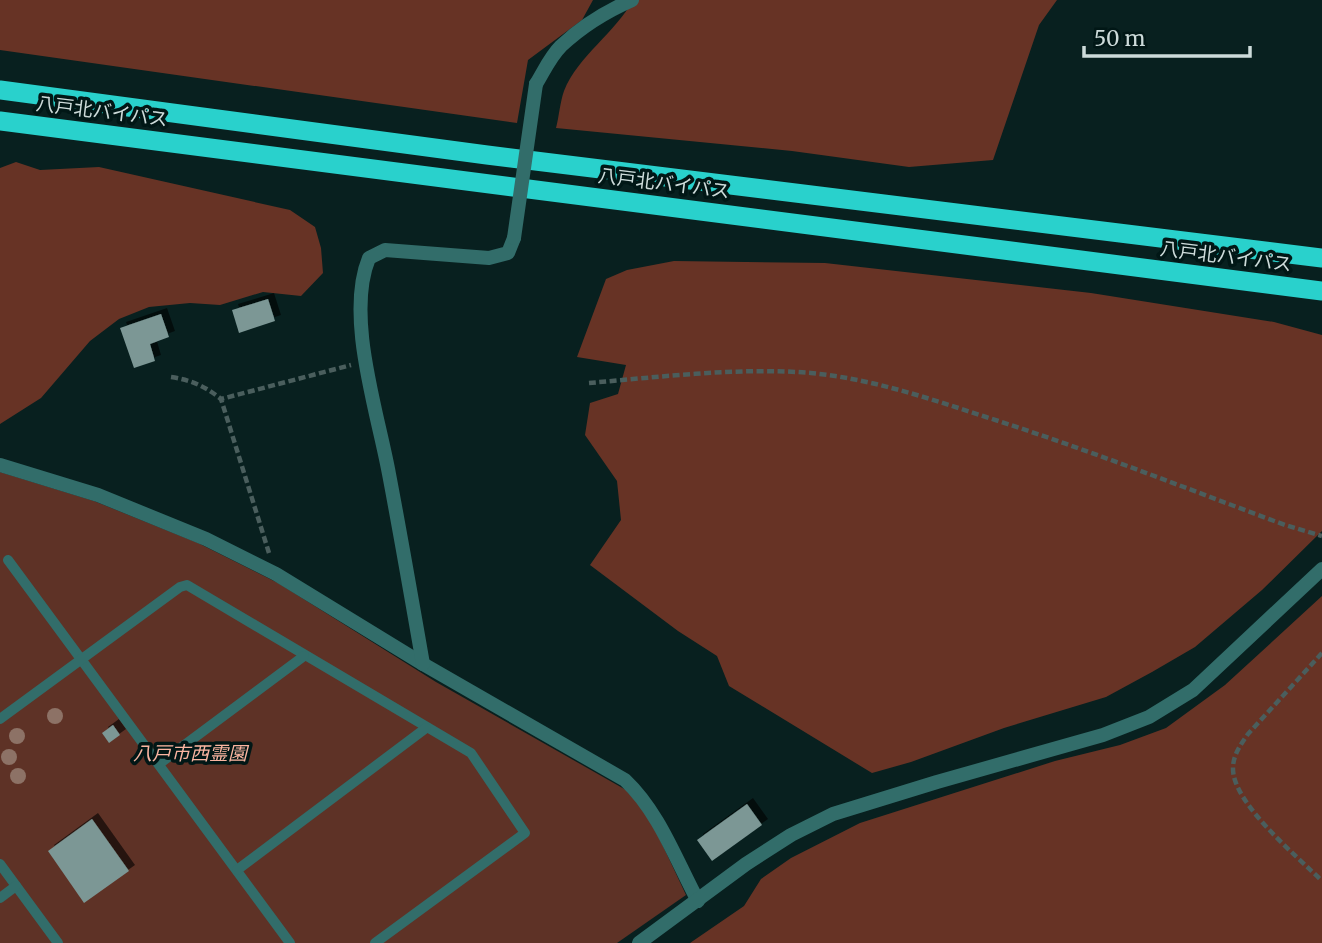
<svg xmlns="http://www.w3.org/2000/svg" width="1322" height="943" font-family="Merriweather,'Noto Sans JP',serif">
<defs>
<filter id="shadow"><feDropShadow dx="6" dy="-6" stdDeviation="0" flood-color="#0009"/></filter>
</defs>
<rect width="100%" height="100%" fill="#08201f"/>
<!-- green -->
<path fill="#5e3226" d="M 0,472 L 94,501 L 198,543 L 278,583 L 436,682 L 626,790 L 648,814 L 686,895 L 617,943 L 0,943 Z"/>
<!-- forest -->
<g fill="#673325">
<path d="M 0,0 L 593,0 L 582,20 L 528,60 L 517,123 L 0,50 Z"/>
<path d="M 633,0 L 1057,0 L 1039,25 L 993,160 L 909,167 L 792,151 L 556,128 C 559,117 560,102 564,91 C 578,56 616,32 633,0 Z"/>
<path d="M 16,162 L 40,170 L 99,167 L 290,210 L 315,227 L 321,248 L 323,273 L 301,296 L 263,292 L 220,305 L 190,303 L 149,307 L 119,319 L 90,341 L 41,398 L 0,424 L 0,168 Z"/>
<path d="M 674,261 L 825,263 L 1091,293 L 1274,322 L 1322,335 L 1322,531 L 1262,590 L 1195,647 L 1152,672 L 1106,697 L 1004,728 L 911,762 L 872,773 L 729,686 L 717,656 L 678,631 L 590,565 L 621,520 L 617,481 L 585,435 L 590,403 L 618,394 L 626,365 L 577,357 L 606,279 L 627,270 Z"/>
<path d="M 1322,596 L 1322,943 L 690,943 L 744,906 L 761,879 L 791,858 L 860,823 L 1055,761 L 1120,745 L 1166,728 L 1225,685 Z"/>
</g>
<!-- building -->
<g fill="#7c9795" filter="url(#shadow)">
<path d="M 268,299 L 275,321 L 239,333 L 232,310 Z"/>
<path d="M 161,314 L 169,337 L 150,344 L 155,361 L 134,368 L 120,328 Z"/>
<path d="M 113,725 L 120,735 L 109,743 L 102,733 Z"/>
<path d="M 747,804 L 762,825 L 712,861 L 697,840 Z"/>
<path d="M 92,819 L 129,871 L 84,903 L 48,851 Z"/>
</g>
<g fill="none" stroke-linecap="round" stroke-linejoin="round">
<!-- path -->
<g stroke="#4a5e5d" stroke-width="4.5" stroke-dasharray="7 3.5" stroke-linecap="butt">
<path d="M 171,377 C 191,380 205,386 221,399"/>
<path d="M 589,383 C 660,377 740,367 811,373 C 872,379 928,398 986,417 C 1087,449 1185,488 1285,525 L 1322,536"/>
<path d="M 269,553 L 221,399 L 351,365"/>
<path d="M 1322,653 L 1248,734 C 1241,744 1233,755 1233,768 C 1232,803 1298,857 1322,881"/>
</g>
<!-- service -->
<g stroke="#326d6a" stroke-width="10">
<path d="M 8,560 L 290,943"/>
<path d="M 0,719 L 180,587 L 187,585 L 471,753 L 525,833 L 375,943"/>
<path d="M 159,764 L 304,656"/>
<path d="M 0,864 L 58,943"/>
<path d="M 237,870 L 426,728"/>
<path d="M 0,898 L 16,886"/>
</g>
<!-- minor -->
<g stroke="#326d6a" stroke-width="14">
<path d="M 536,84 C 544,71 550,57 561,46 C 581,27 607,11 632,0"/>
<path d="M 0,465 L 98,495 L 206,539 L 276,574 L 423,664 L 625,780 C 659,812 676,860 698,901"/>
<path d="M 423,664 C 412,601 401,537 389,474 C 378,413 345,316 369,258 L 385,250 L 489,258 L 508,253 L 514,238"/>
<path d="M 639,943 L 746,864 L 791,835 L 833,814 L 937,782 L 1103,735 L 1149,717 L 1193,690 L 1322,569"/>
</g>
<!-- trunk -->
<g stroke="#29d1cc" stroke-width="19">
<path d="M 0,90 L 487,155 L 1322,258"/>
<path d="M 0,121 L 1322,291"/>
</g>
<!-- minor-bridge -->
<path stroke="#326d6a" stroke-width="14" d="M 514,238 L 536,84"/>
</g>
<!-- trees -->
<g fill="#8d7266">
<circle cx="55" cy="716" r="8"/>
<circle cx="17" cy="736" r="8"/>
<circle cx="9" cy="757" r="8"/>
<circle cx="18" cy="776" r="8"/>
</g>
<g text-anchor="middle" stroke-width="7" stroke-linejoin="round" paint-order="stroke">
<!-- street labels -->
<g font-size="19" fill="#cddbda" stroke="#011716">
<text transform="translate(102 111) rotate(7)" y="7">八戸北バイパス</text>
<text transform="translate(664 183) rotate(7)" y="7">八戸北バイパス</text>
<text transform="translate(1226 256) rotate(7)" y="7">八戸北バイパス</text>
</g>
<!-- park labels -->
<g font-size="19" font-style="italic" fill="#fab5a1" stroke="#011716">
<text x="190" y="760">八戸市西霊園</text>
</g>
</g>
<!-- scale -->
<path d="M1084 46v10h166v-10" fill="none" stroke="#cddbda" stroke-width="3.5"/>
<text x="1094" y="46" font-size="21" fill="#cddbda" stroke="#011716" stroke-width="5" paint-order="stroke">50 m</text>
</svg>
